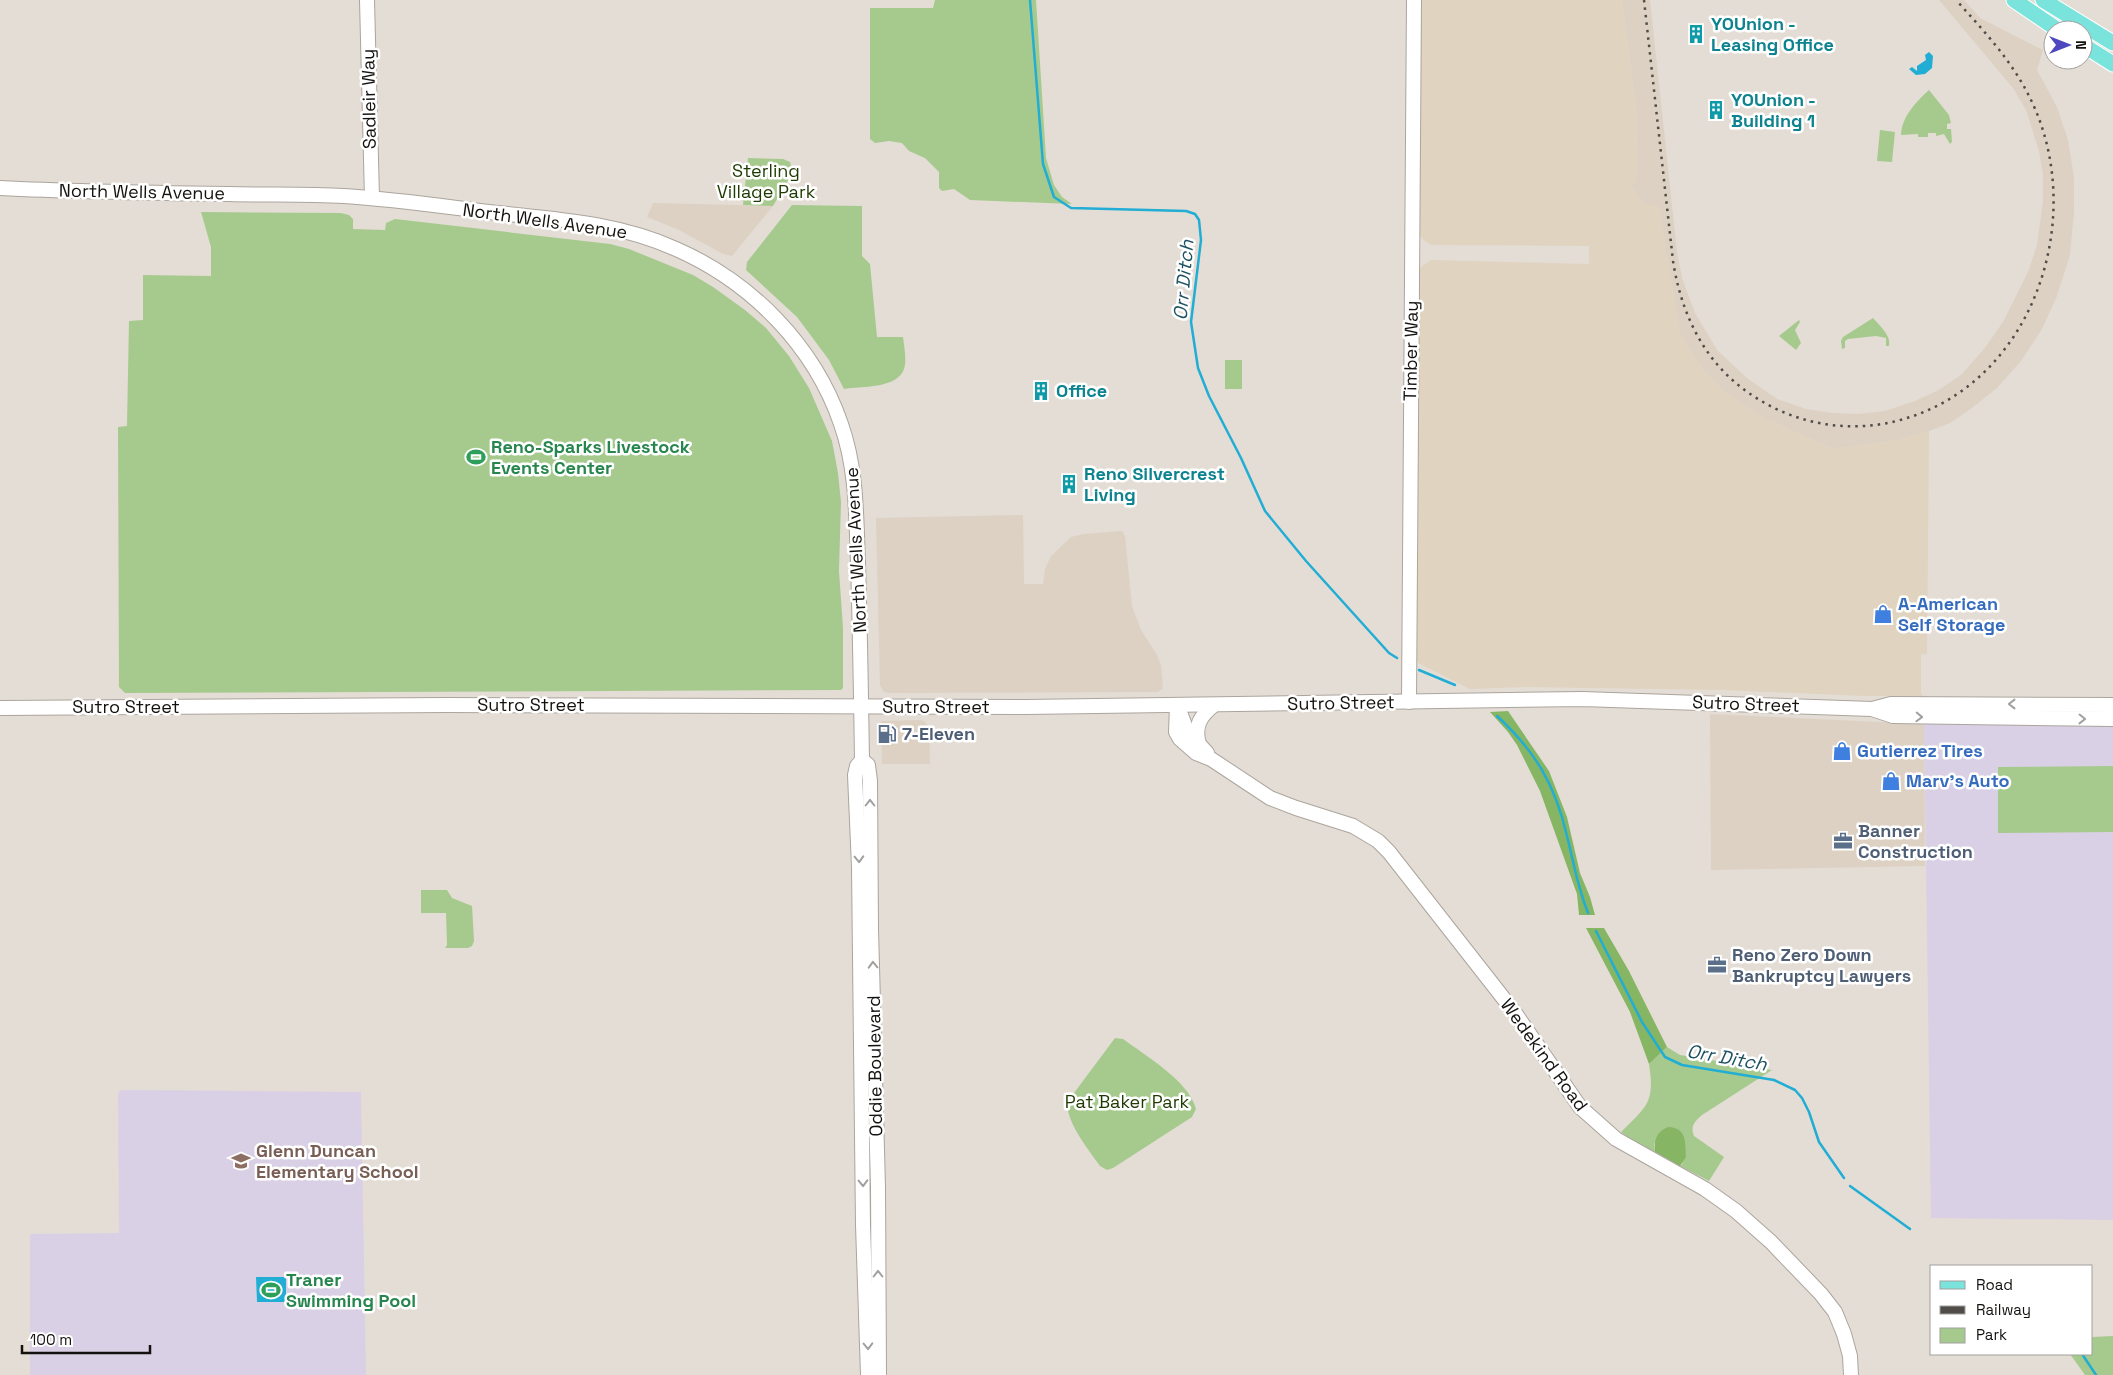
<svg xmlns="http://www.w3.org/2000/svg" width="2113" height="1375" font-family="'Space Grotesk',sans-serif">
<rect width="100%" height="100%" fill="#e4ddd5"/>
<!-- built -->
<g fill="#ddd1c3">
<path d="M 1622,0 L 1650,0 L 1677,252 L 1682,278 L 1695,313 L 1717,350 L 1747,378 L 1777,399 L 1806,409 L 1832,413 L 1858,414 L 1885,411 L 1915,401 L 1939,390 L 1962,374 L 1984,349 L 2003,322 L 2028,272 L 2037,245 L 2043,201 L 2043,175 L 2039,151 L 2026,110 L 2013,88 L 1939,0 L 1964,0 L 1980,18 L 2043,50 L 2037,70 L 2057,107 L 2068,140 L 2074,177 L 2074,212 L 2070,255 L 2057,296 L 2042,329 L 2021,361 L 1997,388 L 1972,408 L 1950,423 L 1929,431 L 1899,440 L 1834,449 L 1757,415 L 1723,391 L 1701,367 L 1680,334 L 1659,207 L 1644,205 L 1631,186 L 1636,179 L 1637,164 L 1636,107 Z"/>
<path d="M 653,203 L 773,206 L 732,256 L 723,254 L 679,230 L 647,217 Z"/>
<path d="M 1023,515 L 1024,584 L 1043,584 L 1045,569 L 1051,556 L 1071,537 L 1084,534 L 1122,531 L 1125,536 L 1132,606 L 1141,630 L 1156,653 L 1161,665 L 1163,688 L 1158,692 L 888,693 L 883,691 L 880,685 L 876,518 Z"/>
<path d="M 1710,714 L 1924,724 L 1925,866 L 1711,870 Z"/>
<path d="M 920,720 L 924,721 L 929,727 L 930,764 L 882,764 L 881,721 Z"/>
</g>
<!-- industrial -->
<path fill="#e0d3bf" d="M 1420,0 L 1622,0 L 1636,107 L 1637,164 L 1636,179 L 1631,186 L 1644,205 L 1659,206 L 1680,333 L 1701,367 L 1723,391 L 1757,415 L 1834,449 L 1899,440 L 1929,431 L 1927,654 L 1921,654 L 1921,693 L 1923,696 L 1865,696 L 1723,690 L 1589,688 L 1526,687 L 1470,689 L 1416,662 L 1418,275 L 1421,267 L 1431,260 L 1589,264 L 1589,246 L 1432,245 L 1426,242 L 1420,236 L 1418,230 Z"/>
<!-- education -->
<g fill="#d9d0e5">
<path d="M 1924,724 L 2113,725 L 2113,1220 L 1931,1218 Z"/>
<path d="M 122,1090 L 361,1092 L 366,1375 L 30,1375 L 30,1234 L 119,1233 L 118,1096 L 119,1091 Z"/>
</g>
<!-- green -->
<g fill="#a6ca8d">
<path d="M 935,0 L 1036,0 L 1046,158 L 1054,185 L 1062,197 L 1072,204 L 970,200 L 954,189 L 942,191 L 939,188 L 939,172 L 925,158 L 909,151 L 902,143 L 889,141 L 875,143 L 870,139 L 870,8 L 933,8 Z"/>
<path d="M 1929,90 L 1949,115 L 1951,123 L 1947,124 L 1947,129 L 1951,129 L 1952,142 L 1950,144 L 1944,134 L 1936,136 L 1936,133 L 1928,133 L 1928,137 L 1918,137 L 1918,134 L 1901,135 C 1902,116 1916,102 1929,90 Z"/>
<path d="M 1880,130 L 1895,132 L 1892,162 L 1877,161 Z"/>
<path d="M 748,158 L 783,159 L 790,162 L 793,172 L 773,206 L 743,205 Z"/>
<path d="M 792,205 L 862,206 L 862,256 L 870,264 L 877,337 L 903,337 C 904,346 907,360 904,369 C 897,389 861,386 844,389 L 829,360 L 797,317 L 746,270 L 747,262 Z"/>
<path d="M 201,212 L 341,213 L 349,215 L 353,219 L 353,229 L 385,230 L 386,223 L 395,219 L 610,244 L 629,249 L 693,275 L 713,287 L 745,310 L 766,328 L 789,356 L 809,388 L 832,441 L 838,473 L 841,502 L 839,571 L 843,628 L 843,688 L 841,690 L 125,693 L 119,687 L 118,427 L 127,426 L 129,321 L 143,320 L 143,275 L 211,276 L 211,247 Z"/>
<path d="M 1873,318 C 1880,326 1891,335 1889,346 L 1886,346 L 1886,338 L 1876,336 L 1848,339 L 1845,341 L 1845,348 L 1842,349 L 1841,341 L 1843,337 Z"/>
<path d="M 1799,320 L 1800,322 L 1795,330 L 1801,343 L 1796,350 L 1779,336 Z"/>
<rect x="1225" y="360" width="17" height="29"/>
<path d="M 2113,766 L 2113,832 L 1998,833 L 1998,767 Z"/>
<path d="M 421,890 L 447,890 L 452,898 L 472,906 L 474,941 L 472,946 L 468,948 L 445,948 L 447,945 L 446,913 L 421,913 Z"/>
<path d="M 1115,1038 L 1123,1039 C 1146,1056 1189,1081 1196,1109 L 1192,1117 L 1113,1168 L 1107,1170 L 1100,1166 C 1089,1150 1064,1120 1068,1101 Z"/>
<path d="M 1667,1047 L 1680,1055 L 1772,1070 L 1702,1115 C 1695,1121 1690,1126 1694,1136 L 1724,1157 L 1709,1181 L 1680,1166 L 1683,1163 L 1654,1143 L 1655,1152 L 1633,1141 L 1621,1132 C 1647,1106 1655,1103 1649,1064 Z"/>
<path d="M 2113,1336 L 2113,1375 L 2085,1375 L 2070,1354 L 2092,1354 L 2092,1337 Z"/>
</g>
<!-- forest -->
<g fill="#86b563">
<path d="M 1508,711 L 1549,771 L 1567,817 L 1580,873 L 1590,897 L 1595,915 L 1579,915 L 1577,894 L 1540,791 L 1517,745 L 1508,732 L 1490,712 Z"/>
<path d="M 1586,928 L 1604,928 L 1629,971 L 1667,1047 L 1649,1064 L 1630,1012 Z"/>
<path d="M 1668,1127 C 1687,1128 1685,1141 1686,1157 L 1680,1166 L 1655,1152 C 1654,1140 1656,1132 1668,1127 Z"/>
</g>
<!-- water -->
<g fill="#21add4">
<path d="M 1929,52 L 1933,56 L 1932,68 L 1925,74 L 1916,75 L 1909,69 L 1912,67 L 1917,71 L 1917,66 L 1926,60 L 1925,55 Z"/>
<path d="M 256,1277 L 286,1277 L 286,1302 L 257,1302 Z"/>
</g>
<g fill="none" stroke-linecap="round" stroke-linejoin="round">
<!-- stream -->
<g stroke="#21add4" stroke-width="2.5">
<path d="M 1030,0 L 1043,164 L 1054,197 L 1071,208 L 1186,211 L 1195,214 L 1199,220 L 1201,240 L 1191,322 L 1198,368 L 1209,396 L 1241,458 L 1265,511 L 1306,561 L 1389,653 L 1397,658"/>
<path d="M 1419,670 L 1455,685"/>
<path d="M 1497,716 C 1535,751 1555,784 1567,836 C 1574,864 1577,885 1588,913"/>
<path d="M 1596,931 L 1642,1022 L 1665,1057 L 1682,1065 L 1774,1080 L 1795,1090 L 1802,1098 L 1809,1112 L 1819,1142 L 1844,1178"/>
<path d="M 1850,1186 L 1910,1229"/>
<path d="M 2082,1354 L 2096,1375"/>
</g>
<!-- secondary casing -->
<g stroke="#aba59d" stroke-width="16">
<g id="secondary">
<path d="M 367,0 L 372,198"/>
<path d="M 0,188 C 76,192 153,193 229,194 C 267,195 306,194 344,196 C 392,199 441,206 489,212 C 552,219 617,222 676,249 C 751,282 814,345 841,424 C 857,469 856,516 858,562 C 860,628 861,694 862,760 L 857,766 L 855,775 L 859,867 L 863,1225 L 868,1375"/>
<path d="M 1409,702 L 1414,0"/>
<path d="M 1177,706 L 1176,732 L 1180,739 L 1196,753 L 1211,759 L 1270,798 L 1296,808 L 1353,826 L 1378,841 L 1389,852 L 1515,1013 L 1580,1107 L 1616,1139 L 1705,1189 L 1736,1211 L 1771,1242 L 1821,1294 L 1835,1312 L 1844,1334 L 1850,1356 L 1851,1375"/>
<path d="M 1178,707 L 1187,731 L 1207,753"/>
<path d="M 0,708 L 445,705 L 1026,707 L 1582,699 L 1872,709 L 1891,704 L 2113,705"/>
<path d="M 1872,709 L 1893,716 L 2113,719"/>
<path d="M 1199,744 C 1194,726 1200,716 1214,705"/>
<path d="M 862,760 L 868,765 L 870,781 L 871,929 L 878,1187 L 879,1375"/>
</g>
</g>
<!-- primary casing -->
<g stroke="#fff" stroke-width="17">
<g id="primary">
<path d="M 2014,0 L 2058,30"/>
<path d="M 2043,0 L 2113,43"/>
<path d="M 2083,45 L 2113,64"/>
</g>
</g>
<!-- secondary -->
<use href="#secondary" stroke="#fff" stroke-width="14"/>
<!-- primary -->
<use href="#primary" stroke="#7ae3dc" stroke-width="15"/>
<!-- rail -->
<path stroke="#504d48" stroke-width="2.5" stroke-dasharray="2.5 5" stroke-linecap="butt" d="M 1644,0 L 1673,261 C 1682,318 1707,368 1758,399 C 1795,422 1839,431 1882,424 C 2028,399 2091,224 2031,100 C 2013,62 1984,31 1956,0"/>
</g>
<!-- one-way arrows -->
<defs><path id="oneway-chevron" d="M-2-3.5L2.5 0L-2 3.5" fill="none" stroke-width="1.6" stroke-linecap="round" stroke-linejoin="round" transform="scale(1.25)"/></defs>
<g stroke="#a1a09f">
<use href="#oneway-chevron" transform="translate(2012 704) rotate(-180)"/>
<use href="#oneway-chevron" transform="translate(1919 717) rotate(2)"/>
<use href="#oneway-chevron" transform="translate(2082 719) rotate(1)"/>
<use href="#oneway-chevron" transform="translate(870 803) rotate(-90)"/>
<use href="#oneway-chevron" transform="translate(859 859) rotate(88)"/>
<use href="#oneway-chevron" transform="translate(873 965) rotate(-92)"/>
<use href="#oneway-chevron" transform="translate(863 1183) rotate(89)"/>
<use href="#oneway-chevron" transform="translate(878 1274) rotate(-90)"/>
<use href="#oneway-chevron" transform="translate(868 1346) rotate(89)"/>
</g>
<!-- icons -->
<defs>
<g id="building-bare" transform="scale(1.5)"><path d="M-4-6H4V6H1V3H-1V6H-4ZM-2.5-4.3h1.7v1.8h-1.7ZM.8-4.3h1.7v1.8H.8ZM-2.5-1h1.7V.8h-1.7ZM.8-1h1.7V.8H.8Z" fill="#0f9aa8" stroke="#fff" stroke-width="2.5" paint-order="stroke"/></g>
<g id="stadium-bare" transform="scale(1.5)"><path d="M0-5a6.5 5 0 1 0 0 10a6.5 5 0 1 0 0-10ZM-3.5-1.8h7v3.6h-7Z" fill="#2e9e5b" stroke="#fff" stroke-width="2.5" paint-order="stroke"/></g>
<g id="shop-bare" transform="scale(1.5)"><path d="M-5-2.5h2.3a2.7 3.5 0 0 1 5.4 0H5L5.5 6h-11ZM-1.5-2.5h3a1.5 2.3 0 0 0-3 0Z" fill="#3f7fe0" stroke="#fff" stroke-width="2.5" paint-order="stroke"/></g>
<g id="fuel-bare" transform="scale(1.5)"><path d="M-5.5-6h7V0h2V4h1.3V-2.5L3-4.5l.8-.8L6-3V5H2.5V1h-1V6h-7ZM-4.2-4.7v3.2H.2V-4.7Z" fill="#5c6f8a" stroke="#fff" stroke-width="2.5" paint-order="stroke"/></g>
<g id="office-bare" transform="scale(1.5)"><path d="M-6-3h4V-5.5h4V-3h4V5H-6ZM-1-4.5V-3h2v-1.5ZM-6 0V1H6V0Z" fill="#5c6f8a" stroke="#fff" stroke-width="2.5" paint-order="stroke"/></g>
<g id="school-bare" transform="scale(1.5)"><path d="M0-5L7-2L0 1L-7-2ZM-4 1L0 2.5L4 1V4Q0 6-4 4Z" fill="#8d6e63" stroke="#fff" stroke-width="2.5" paint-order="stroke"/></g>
</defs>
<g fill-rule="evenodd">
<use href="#building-bare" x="1696" y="34"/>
<use href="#building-bare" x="1716" y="110"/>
<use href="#building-bare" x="1041" y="391"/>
<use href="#stadium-bare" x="476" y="457"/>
<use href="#building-bare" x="1069" y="484"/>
<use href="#shop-bare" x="1883" y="614"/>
<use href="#fuel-bare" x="887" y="734"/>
<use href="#shop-bare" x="1842" y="751"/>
<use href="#shop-bare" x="1891" y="781"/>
<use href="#office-bare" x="1843" y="841"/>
<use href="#office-bare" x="1717" y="965"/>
<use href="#school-bare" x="241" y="1161"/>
<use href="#stadium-bare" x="271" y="1290"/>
</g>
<g text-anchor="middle" stroke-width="5" stroke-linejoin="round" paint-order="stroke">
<!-- culture labels -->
<g font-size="18" font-weight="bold" fill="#0d838f" stroke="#fff" text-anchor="start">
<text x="1711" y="30">YOUnion -<tspan x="1711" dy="21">Leasing Office</tspan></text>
<text x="1731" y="106">YOUnion -<tspan x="1731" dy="21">Building 1</tspan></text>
<text x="1056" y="397">Office</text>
<text x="1084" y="480">Reno Silvercrest<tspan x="1084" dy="21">Living</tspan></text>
</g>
<!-- street labels -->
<g font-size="18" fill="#14120f" stroke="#fff">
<text transform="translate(369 99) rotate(-91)" y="6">Sadleir Way</text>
<text transform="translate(142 192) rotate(1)" y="6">North Wells Avenue</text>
<text transform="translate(545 221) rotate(8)" y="6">North Wells Avenue</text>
<text transform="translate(1411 351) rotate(-89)" y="6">Timber Way</text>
<text transform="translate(856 550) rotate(-93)" y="6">North Wells Avenue</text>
<text transform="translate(1341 703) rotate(-1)" y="6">Sutro Street</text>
<text transform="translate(1746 704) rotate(2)" y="6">Sutro Street</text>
<text x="531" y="711">Sutro Street</text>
<text x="126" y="713">Sutro Street</text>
<text x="936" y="713">Sutro Street</text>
<text transform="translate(1544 1055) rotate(54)" y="6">Wedekind Road</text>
<text transform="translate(875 1066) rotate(-91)" y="6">Oddie Boulevard</text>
</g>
<!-- park labels -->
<g font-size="18" fill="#1d3a00" stroke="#fff">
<text x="766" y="177">Sterling<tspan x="766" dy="21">Village Park</tspan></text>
<text x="1127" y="1108">Pat Baker Park</text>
</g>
<!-- leisure labels -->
<g font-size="18" font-weight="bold" fill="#27864d" stroke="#fff" text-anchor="start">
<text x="491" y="453">Reno-Sparks Livestock<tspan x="491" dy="21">Events Center</tspan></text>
<text x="286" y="1286">Traner<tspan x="286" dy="21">Swimming Pool</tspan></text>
</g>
<!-- shop labels -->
<g font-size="18" font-weight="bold" fill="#366cbe" stroke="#fff" text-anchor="start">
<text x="1898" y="610">A-American<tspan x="1898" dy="21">Self Storage</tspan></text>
<text x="1857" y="757">Gutierrez Tires</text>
<text x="1906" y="787">Marv's Auto</text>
</g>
<!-- service labels -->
<g font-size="18" font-weight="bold" fill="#4e5e75" stroke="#fff" text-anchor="start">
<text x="902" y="740">7-Eleven</text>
<text x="1858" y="837">Banner<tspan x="1858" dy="21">Construction</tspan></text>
<text x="1732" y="961">Reno Zero Down<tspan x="1732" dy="21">Bankruptcy Lawyers</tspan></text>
</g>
<!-- education labels -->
<g font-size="18" font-weight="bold" fill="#785e54" stroke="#fff" text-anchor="start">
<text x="256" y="1157">Glenn Duncan<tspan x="256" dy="21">Elementary School</tspan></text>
</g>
<!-- water labels -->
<g font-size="19" font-style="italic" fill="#1e5263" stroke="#fff">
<text transform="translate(1183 280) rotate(-85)" y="7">Orr Ditch</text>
<text transform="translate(1727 1057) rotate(10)" y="7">Orr Ditch</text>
</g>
</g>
<!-- legend -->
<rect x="1930" y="1265" width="162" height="90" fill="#ffffff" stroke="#a1a09f"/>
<rect x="1940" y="1281" width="25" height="8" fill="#7ae3dc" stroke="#a1a09f"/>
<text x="1976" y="1290" font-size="15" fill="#14120f">Road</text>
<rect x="1940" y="1306" width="25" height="8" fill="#504d48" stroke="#a1a09f"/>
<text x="1976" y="1315" font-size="15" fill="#14120f">Railway</text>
<rect x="1940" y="1328" width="25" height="15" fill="#a6ca8d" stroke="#a1a09f"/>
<text x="1976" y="1340" font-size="15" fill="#14120f">Park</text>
<!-- north arrow -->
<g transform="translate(2068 45) rotate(90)"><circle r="24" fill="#ffffff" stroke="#a1a09f"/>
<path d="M0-4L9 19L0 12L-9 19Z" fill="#4e48bf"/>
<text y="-8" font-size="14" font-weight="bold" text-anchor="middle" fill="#14120f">N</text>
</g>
<!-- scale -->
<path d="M22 1345v8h128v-8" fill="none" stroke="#14120f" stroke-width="2.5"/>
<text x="30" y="1345" font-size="15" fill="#14120f" stroke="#ffffff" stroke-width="4" paint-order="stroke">100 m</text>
</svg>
